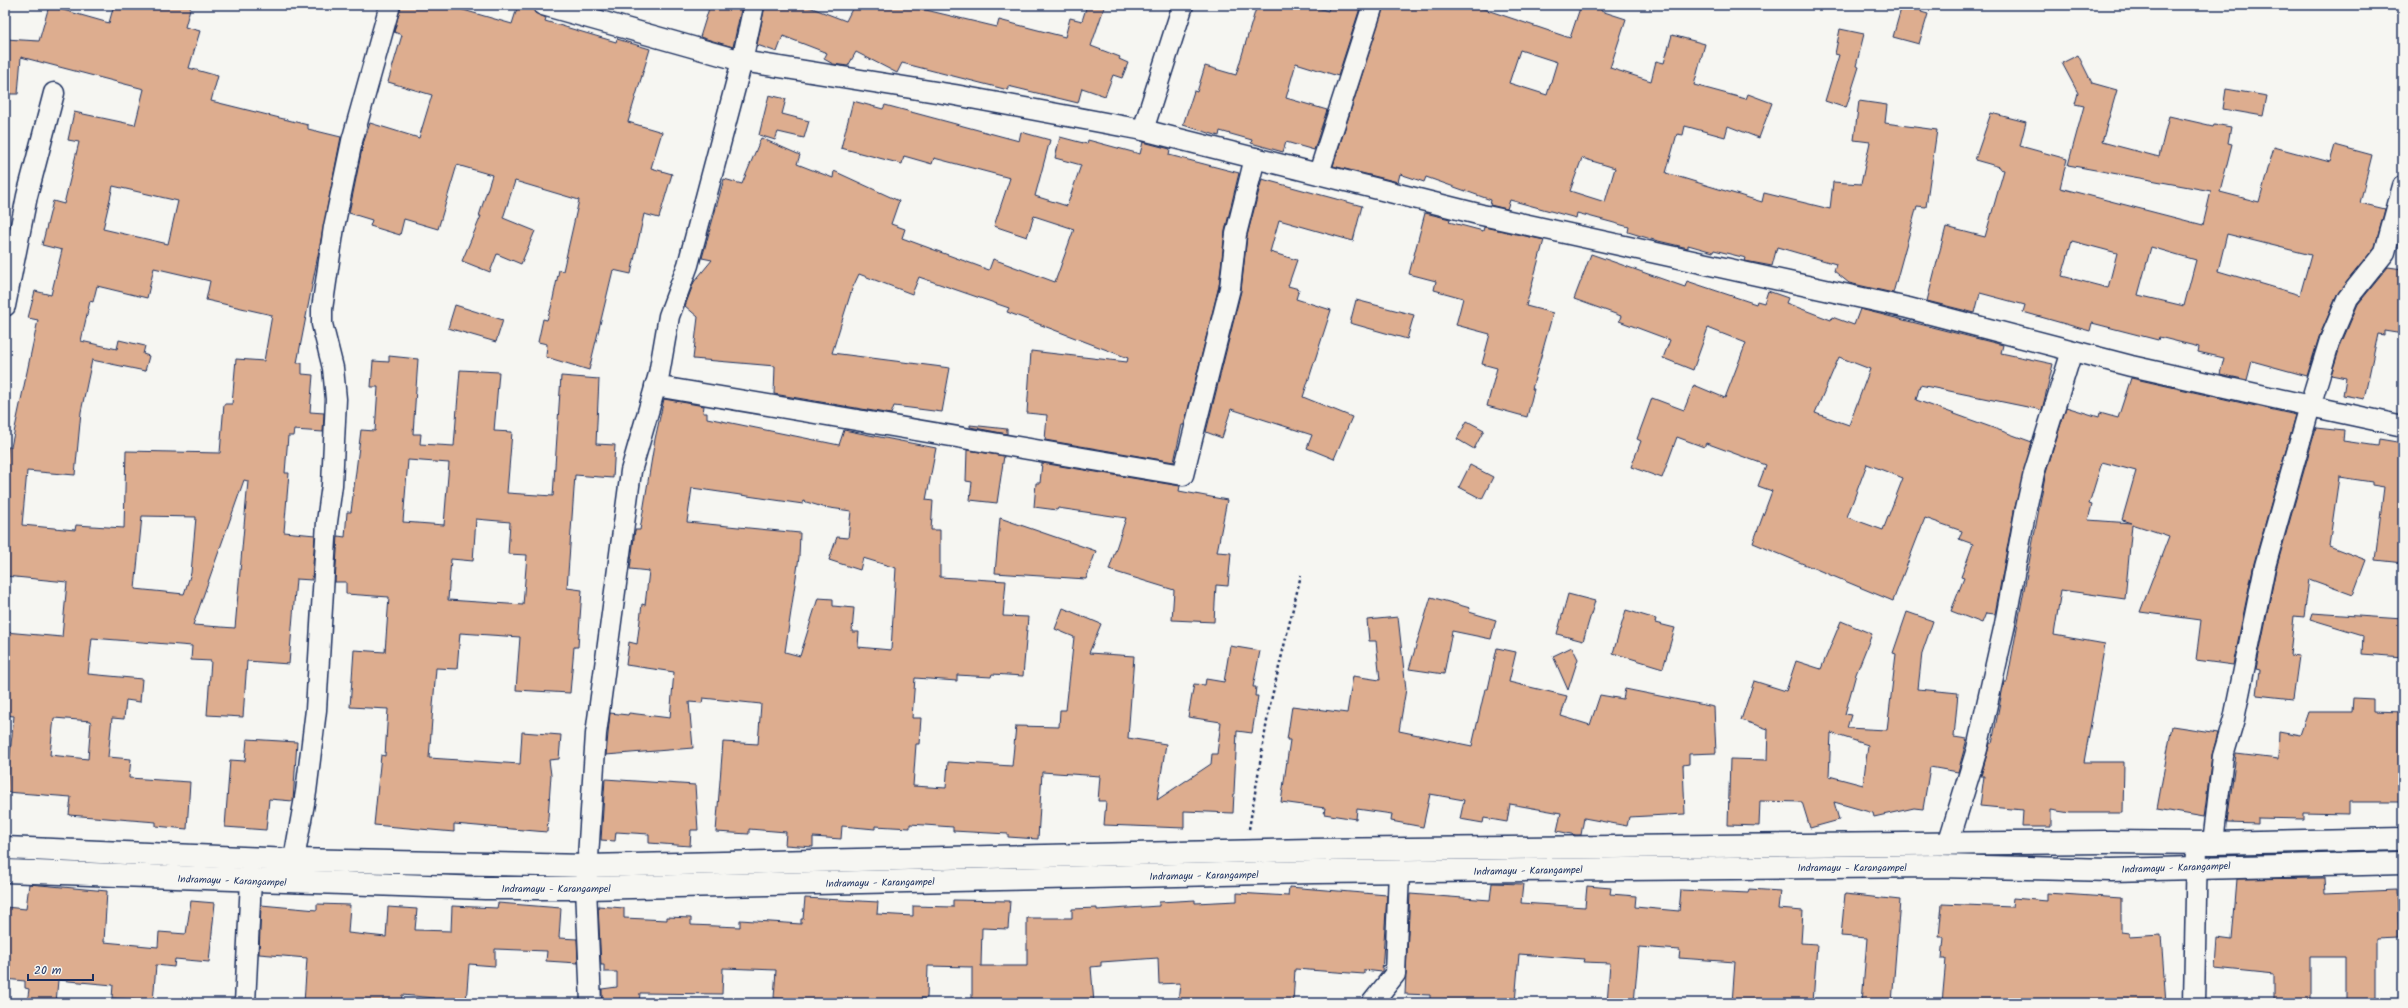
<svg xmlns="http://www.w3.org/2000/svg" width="2408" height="1008" font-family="Kalam,sans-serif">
<rect width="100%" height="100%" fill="#f6f6f2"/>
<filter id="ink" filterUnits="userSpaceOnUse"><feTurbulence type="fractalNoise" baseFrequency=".025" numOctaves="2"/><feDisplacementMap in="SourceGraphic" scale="8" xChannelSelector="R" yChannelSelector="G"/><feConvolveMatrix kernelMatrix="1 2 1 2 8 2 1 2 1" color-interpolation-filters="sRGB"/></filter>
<g filter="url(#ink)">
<!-- building -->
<g fill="#ddad8f" stroke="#1b2f5e" fill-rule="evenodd">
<path d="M 114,5 L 191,5 L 185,27 L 200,31 L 189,68 L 218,76 L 211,101 L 308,125 L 308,129 L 341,137 L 297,363 L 302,363 L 302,374 L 313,375 L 310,412 L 324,413 L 323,432 L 294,430 L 293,436 L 288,436 L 285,473 L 289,473 L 284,532 L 315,535 L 312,580 L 296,579 L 289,664 L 247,661 L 243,717 L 207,715 L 211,661 L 191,660 L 192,646 L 92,638 L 88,674 L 142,679 L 140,702 L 126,700 L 124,719 L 112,718 L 108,757 L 131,759 L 129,778 L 190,782 L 187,829 L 156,826 L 156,822 L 69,815 L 71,797 L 6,792 L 14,716 L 5,715 L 5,632 L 62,637 L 67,582 L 5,576 L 5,471 L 8,447 L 11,447 L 38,320 L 28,318 L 35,291 L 51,295 L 62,250 L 42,245 L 53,201 L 64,204 L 79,142 L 68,140 L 74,112 L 135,125 L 144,89 L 21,57 L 18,94 L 5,94 L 5,39 L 39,41 L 49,6 L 109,23 ZM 113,186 L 178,201 L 168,244 L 103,229 ZM 154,268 L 210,281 L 206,300 L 272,315 L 264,361 L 236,359 L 232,404 L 224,404 L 220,453 L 126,451 L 124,528 L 76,525 L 75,530 L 22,525 L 27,471 L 75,475 L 81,412 L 92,360 L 145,371 L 149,356 L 143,354 L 145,346 L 119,340 L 117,349 L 81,341 L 90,301 L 93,302 L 97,286 L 147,298 ZM 244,480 L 248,481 L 235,628 L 193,625 ZM 142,516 L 196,517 L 191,573 L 184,594 L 135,589 ZM 54,718 L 91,721 L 88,759 L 50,755 Z"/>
<path d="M 401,5 L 446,5 L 512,24 L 518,5 L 532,5 L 535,13 L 546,18 L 545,21 L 616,42 L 617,39 L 650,49 L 628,122 L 662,132 L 651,168 L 672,174 L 659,218 L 644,214 L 631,274 L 613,270 L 589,370 L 546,357 L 547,344 L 538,342 L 543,319 L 547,320 L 551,308 L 559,270 L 563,271 L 579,200 L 515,181 L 503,218 L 535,231 L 521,264 L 497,254 L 490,272 L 462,261 L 481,216 L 479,216 L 492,175 L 457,165 L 438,229 L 404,219 L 400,235 L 370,226 L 372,220 L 349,213 L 363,144 L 370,123 L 419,138 L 432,95 L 388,82 L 402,35 L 394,32 Z"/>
<path d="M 710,5 L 742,5 L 733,47 L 700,37 Z"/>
<path d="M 765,5 L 804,5 L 846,21 L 854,5 L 905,5 L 997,27 L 999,20 L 1065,37 L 1070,18 L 1082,21 L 1087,5 L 1105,5 L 1091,46 L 1120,57 L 1119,59 L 1128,63 L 1122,78 L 1113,75 L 1105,96 L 1082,88 L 1078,103 L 1008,86 L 1008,90 L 902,63 L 897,73 L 856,52 L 848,66 L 833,64 L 824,59 L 827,53 L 783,36 L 777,52 L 757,45 Z"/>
<path d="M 1257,5 L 1308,5 L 1328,11 L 1330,5 L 1361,5 L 1338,76 L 1296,63 L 1286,98 L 1327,110 L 1314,150 L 1286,142 L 1283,152 L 1251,143 L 1252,140 L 1220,131 L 1219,136 L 1183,125 L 1194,91 L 1197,92 L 1205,66 L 1236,75 Z"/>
<path d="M 1384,5 L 1482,5 L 1481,8 L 1570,38 L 1581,5 L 1602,5 L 1601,11 L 1626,19 L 1610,68 L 1651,81 L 1656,61 L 1664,63 L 1672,35 L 1705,44 L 1694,85 L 1746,99 L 1748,94 L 1772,103 L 1759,138 L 1728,126 L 1725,137 L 1685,126 L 1683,135 L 1677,134 L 1666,173 L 1762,202 L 1764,193 L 1830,209 L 1833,182 L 1861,184 L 1870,142 L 1854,140 L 1859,101 L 1887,105 L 1885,123 L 1937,130 L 1926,207 L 1917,206 L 1893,293 L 1849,283 L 1834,271 L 1836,264 L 1777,247 L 1772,266 L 1745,261 L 1746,258 L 1714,250 L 1713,252 L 1688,245 L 1688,248 L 1654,240 L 1628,232 L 1629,227 L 1577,213 L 1576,218 L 1510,200 L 1507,209 L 1490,205 L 1491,200 L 1426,177 L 1424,182 L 1400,174 L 1398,182 L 1333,166 ZM 1520,50 L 1557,62 L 1547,95 L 1509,83 ZM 1582,158 L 1615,168 L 1605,202 L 1570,191 Z"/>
<path d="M 1902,5 L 1923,5 L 1921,12 L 1928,14 L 1919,44 L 1893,37 Z"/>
<path d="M 1840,29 L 1864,34 L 1856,66 L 1859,67 L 1846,108 L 1825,101 L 1839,55 L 1835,54 Z"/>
<path d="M 2078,55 L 2092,83 L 2117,90 L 2102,142 L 2159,157 L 2169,116 L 2213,126 L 2214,124 L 2231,127 L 2228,143 L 2232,144 L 2220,192 L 2259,202 L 2274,147 L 2330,162 L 2335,145 L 2372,155 L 2360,203 L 2385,209 L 2375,247 L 2338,293 L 2319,337 L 2307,376 L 2252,361 L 2247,380 L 2220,374 L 2224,358 L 2198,352 L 2199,347 L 2159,337 L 2158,340 L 2092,323 L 2090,331 L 2023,312 L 2025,305 L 1980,293 L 1975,313 L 1927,301 L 1946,227 L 1985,237 L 2004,170 L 2000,169 L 2000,167 L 1975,160 L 1991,113 L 2026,122 L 2020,146 L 2067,159 L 2060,188 L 2203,225 L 2211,191 L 2068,165 L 2084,106 L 2075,104 L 2078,93 L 2062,63 ZM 2227,234 L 2311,255 L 2300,295 L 2218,271 ZM 2072,241 L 2117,253 L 2108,288 L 2062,276 ZM 2151,247 L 2196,260 L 2184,306 L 2138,295 Z"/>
<path d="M 2226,89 L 2267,96 L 2263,116 L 2223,109 Z"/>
<path d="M 769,95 L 786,99 L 782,114 L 809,121 L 804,138 L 778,132 L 775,140 L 759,135 Z"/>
<path d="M 853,101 L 883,109 L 885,105 L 1019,141 L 1021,132 L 1050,140 L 1035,196 L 1067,206 L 1081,165 L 1055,158 L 1060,137 L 1087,144 L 1088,140 L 1140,154 L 1143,142 L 1170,149 L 1169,155 L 1239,173 L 1225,231 L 1219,286 L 1184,425 L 1182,425 L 1174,462 L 1045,440 L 1047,415 L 1027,413 L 1031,351 L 1127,362 L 1128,358 L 1007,312 L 1009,308 L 919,277 L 912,294 L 859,274 L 852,289 L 832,353 L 950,368 L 942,412 L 894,406 L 891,414 L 774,394 L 775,366 L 693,359 L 698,317 L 685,306 L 694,282 L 712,260 L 702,258 L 724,179 L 742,184 L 761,138 L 800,155 L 797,164 L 833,178 L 834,171 L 899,201 L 891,224 L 905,229 L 902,238 L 989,270 L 993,259 L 1055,282 L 1074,229 L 1034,216 L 1027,237 L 994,226 L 1010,178 L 934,158 L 932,164 L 904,156 L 902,164 L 841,148 Z"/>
<path d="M 1262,179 L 1362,206 L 1353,241 L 1279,220 L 1270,252 L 1297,260 L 1288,286 L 1299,289 L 1296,299 L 1331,310 L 1303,397 L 1352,417 L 1334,459 L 1307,448 L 1312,435 L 1231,409 L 1222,438 L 1206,432 L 1241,291 L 1247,236 Z"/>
<path d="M 1425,213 L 1450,219 L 1449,222 L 1483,231 L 1484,227 L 1544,240 L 1526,306 L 1553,313 L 1532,389 L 1534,389 L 1527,417 L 1487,406 L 1497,368 L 1482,364 L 1490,334 L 1456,325 L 1463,298 L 1434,290 L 1436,281 L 1409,274 Z"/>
<path d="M 1591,254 L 1685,287 L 1687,281 L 1756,304 L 1757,301 L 1764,303 L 1768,291 L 1788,298 L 1786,303 L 1831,320 L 1832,317 L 1854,325 L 1860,309 L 2003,345 L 2001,353 L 2053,364 L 2042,410 L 1920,385 L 1916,400 L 2032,442 L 2014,511 L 1995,614 L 1986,613 L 1982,623 L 1951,611 L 1964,578 L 1961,577 L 1973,544 L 1959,539 L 1962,531 L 1925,518 L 1893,601 L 1753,543 L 1772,491 L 1758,486 L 1766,465 L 1706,443 L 1704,447 L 1677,437 L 1662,478 L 1631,467 L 1641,441 L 1637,439 L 1652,398 L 1684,410 L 1694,385 L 1725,398 L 1746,343 L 1708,328 L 1693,370 L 1663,358 L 1670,340 L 1619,321 L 1621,316 L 1574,299 ZM 1839,357 L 1870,369 L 1849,425 L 1815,413 ZM 1867,464 L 1903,478 L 1883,530 L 1847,517 Z"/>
<path d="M 2388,267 L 2403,269 L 2403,334 L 2384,331 L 2384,335 L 2378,334 L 2364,399 L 2343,395 L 2346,378 L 2331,375 L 2341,344 L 2358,304 Z"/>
<path d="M 1356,300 L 1414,315 L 1407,339 L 1350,323 Z"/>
<path d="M 455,305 L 503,320 L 496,342 L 448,328 Z"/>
<path d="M 389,356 L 418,359 L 413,434 L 421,434 L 420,444 L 454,446 L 460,370 L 499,372 L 494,431 L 512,432 L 507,493 L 553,496 L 561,376 L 599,379 L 596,444 L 615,445 L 613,478 L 575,475 L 567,588 L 582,590 L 578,647 L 574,647 L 570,693 L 516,690 L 520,637 L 460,633 L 457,669 L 436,668 L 429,758 L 520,764 L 522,732 L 561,735 L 559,759 L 549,760 L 551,775 L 547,832 L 454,824 L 454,832 L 374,825 L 381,755 L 385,756 L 388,709 L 350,707 L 354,650 L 385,652 L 389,597 L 346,594 L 346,582 L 335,582 L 338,536 L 345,537 L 347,512 L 351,512 L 361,430 L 375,431 L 378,387 L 371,387 L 373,361 L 389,362 ZM 408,460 L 449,463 L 444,525 L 403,522 ZM 476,519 L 510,522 L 508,554 L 527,555 L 523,605 L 448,600 L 451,559 L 473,561 Z"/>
<path d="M 2131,378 L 2296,415 L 2254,563 L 2233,665 L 2196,660 L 2201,620 L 2140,612 L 2169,536 L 2132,524 L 2125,599 L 2061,590 L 2054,635 L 2105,644 L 2084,762 L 2124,762 L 2123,813 L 2070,813 L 2051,810 L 2051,827 L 2022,827 L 2023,810 L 1980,806 L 1984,776 L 1981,776 L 1990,743 L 1992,743 L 2004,682 L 2007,682 L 2045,476 L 2066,407 L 2099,417 L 2100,413 L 2118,418 ZM 2102,462 L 2136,471 L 2122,520 L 2131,523 L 2088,520 L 2092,505 L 2089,504 Z"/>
<path d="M 664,399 L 704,406 L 703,413 L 707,413 L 707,418 L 839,445 L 844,430 L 936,448 L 926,500 L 933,501 L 931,530 L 940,530 L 940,577 L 1006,581 L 1003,616 L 1028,617 L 1023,676 L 992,674 L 991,677 L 957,675 L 957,681 L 915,678 L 912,718 L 921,718 L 919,744 L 916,744 L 913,786 L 946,788 L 948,762 L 1012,766 L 1016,726 L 1059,727 L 1060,710 L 1066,710 L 1074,637 L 1055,629 L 1063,608 L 1101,624 L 1089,653 L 1134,656 L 1128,738 L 1166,744 L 1157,800 L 1211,764 L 1212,754 L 1217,754 L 1221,722 L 1188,717 L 1194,684 L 1205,685 L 1206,679 L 1224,682 L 1230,646 L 1260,651 L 1253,687 L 1256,687 L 1255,696 L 1258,696 L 1252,733 L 1237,731 L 1233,813 L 1184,811 L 1184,828 L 1104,825 L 1106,801 L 1098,801 L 1100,776 L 1042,772 L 1038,839 L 1008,837 L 1008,834 L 953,831 L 953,827 L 910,824 L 910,828 L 875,826 L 875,829 L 842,826 L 841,839 L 813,837 L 813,847 L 785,845 L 786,832 L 749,829 L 749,834 L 716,832 L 723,742 L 758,744 L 761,704 L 703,698 L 702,703 L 689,702 L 693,748 L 606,755 L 610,713 L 628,715 L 629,713 L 670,718 L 674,672 L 626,665 L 629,642 L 637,644 L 642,604 L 645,605 L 649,571 L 630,569 L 635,530 L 640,530 L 655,439 ZM 692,488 L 803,504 L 803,501 L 823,507 L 851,511 L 848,538 L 837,537 L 829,560 L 860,570 L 863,558 L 896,568 L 891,650 L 858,647 L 859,632 L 852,632 L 854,608 L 833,606 L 833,599 L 818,598 L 800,656 L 785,652 L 799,557 L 800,533 L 687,522 Z"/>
<path d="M 1467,421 L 1484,430 L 1474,449 L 1457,439 Z"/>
<path d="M 970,425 L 1007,429 L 1007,434 L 970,427 Z"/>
<path d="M 2316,428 L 2344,431 L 2343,441 L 2378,446 L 2379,439 L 2403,443 L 2403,563 L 2375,560 L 2384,487 L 2372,485 L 2372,482 L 2339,477 L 2329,546 L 2366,560 L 2353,595 L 2309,579 L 2304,617 L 2294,616 L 2290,655 L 2299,656 L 2293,699 L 2257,695 L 2260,670 L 2256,669 L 2276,569 Z"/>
<path d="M 967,450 L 1004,456 L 997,503 L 970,500 L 972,482 L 966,481 Z"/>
<path d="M 1042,463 L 1180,486 L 1179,491 L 1227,500 L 1217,552 L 1231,553 L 1228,586 L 1216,585 L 1214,622 L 1172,620 L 1174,590 L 1109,570 L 1126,518 L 1058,508 L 1057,510 L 1034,507 L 1036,483 L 1040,483 Z"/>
<path d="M 1470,465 L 1493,477 L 1482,499 L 1459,487 Z"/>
<path d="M 1000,518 L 1096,551 L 1086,579 L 995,573 Z"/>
<path d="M 1568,594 L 1595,601 L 1583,641 L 1557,634 Z"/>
<path d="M 1431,597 L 1470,608 L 1469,612 L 1496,620 L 1491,639 L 1452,631 L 1444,674 L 1409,669 Z"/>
<path d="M 1626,610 L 1656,619 L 1655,623 L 1675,628 L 1663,668 L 1613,653 Z"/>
<path d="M 1907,612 L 1933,621 L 1922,653 L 1918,689 L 1958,693 L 1954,737 L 1967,739 L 1958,772 L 1930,767 L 1923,809 L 1914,808 L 1874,817 L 1873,813 L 1834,802 L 1839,820 L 1810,828 L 1802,802 L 1760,801 L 1759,826 L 1728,825 L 1730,759 L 1767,760 L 1768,729 L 1741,720 L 1754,681 L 1786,691 L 1796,661 L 1821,669 L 1841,621 L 1872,634 L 1856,674 L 1845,714 L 1851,715 L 1847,728 L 1887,730 L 1896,654 L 1893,653 ZM 1831,733 L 1868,745 L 1863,785 L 1829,776 Z"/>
<path d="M 2312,613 L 2403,619 L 2403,657 L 2362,654 L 2363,635 L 2310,619 Z"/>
<path d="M 1398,617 L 1406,689 L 1399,731 L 1472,746 L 1485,689 L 1488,689 L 1497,648 L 1516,652 L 1509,682 L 1567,696 L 1561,716 L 1590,725 L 1600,695 L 1623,699 L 1625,689 L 1714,707 L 1716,753 L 1689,754 L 1689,764 L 1683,765 L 1685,814 L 1629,817 L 1627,826 L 1584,818 L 1581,835 L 1576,835 L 1557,831 L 1561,813 L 1510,804 L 1507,822 L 1484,818 L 1483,823 L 1460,819 L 1464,800 L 1430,794 L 1423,827 L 1391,821 L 1392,814 L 1357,809 L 1356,819 L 1324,814 L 1325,808 L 1281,802 L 1290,740 L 1287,740 L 1292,706 L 1347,713 L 1353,676 L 1380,680 L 1376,641 L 1369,641 L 1367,620 Z"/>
<path d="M 1572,647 L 1578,659 L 1568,690 L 1553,656 Z"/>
<path d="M 2353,698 L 2373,699 L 2373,711 L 2403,712 L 2403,802 L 2349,802 L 2349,814 L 2303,813 L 2303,819 L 2258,818 L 2258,824 L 2227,823 L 2236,754 L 2278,759 L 2279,731 L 2300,735 L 2308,712 L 2352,712 Z"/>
<path d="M 2172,726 L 2218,733 L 2212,755 L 2204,817 L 2157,809 Z"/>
<path d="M 247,739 L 297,742 L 293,801 L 269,799 L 266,830 L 225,827 L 230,760 L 245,761 Z"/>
<path d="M 605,779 L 695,785 L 698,830 L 691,830 L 690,846 L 649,843 L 649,834 L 616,832 L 615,841 L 601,840 Z"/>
<path d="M 2324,878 L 2325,893 L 2397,890 L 2399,937 L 2376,938 L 2376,1002 L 2345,1003 L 2345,957 L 2311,957 L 2311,1003 L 2274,1003 L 2274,974 L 2215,968 L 2217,938 L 2232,940 L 2237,879 Z"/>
<path d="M 1492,883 L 1523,884 L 1521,903 L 1585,907 L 1587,886 L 1611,888 L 1610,894 L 1636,896 L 1635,907 L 1679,911 L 1681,890 L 1748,893 L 1749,889 L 1780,891 L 1778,909 L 1803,911 L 1801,943 L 1817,944 L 1813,1003 L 1732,1003 L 1735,962 L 1679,958 L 1680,950 L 1639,947 L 1634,1003 L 1607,1003 L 1610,963 L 1583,962 L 1584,959 L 1519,954 L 1515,1003 L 1430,1003 L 1430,995 L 1405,994 L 1410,894 L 1490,900 Z"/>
<path d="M 29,884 L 107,891 L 104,942 L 158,947 L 159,932 L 186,934 L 191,901 L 215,903 L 209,962 L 175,959 L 174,967 L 156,965 L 153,1002 L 112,998 L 113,985 L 58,980 L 56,1003 L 27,1003 L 29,989 L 25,988 L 25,981 L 5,979 L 5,907 L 26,909 Z"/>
<path d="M 1289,887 L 1387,895 L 1382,972 L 1364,970 L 1364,974 L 1295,969 L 1293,1003 L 1178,1003 L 1180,983 L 1159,984 L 1158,958 L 1101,962 L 1101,966 L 1091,967 L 1094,1003 L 972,1003 L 972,967 L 928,966 L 927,998 L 921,998 L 921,1003 L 801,1003 L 801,1000 L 774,998 L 776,970 L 723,968 L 722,994 L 640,993 L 639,1003 L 602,1003 L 602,989 L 617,987 L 617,972 L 604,972 L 604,965 L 601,965 L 598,906 L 624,908 L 624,918 L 667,920 L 667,917 L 691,918 L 691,925 L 740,927 L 740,920 L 801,924 L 801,919 L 803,919 L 805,898 L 878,902 L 877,914 L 913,916 L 913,906 L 953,907 L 953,900 L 1010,901 L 1008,929 L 982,928 L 981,966 L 1027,966 L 1027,918 L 1072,918 L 1072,909 L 1097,908 L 1097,910 L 1159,906 L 1159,902 L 1195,900 L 1195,903 L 1237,901 L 1237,893 L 1288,896 Z"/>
<path d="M 2047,893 L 2121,898 L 2121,932 L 2129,933 L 2129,937 L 2161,935 L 2166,1003 L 1942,1003 L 1946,959 L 1942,959 L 1944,937 L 1939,937 L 1942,904 L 2012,907 L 2013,898 L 2047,901 Z"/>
<path d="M 1845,894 L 1900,900 L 1892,1003 L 1862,1003 L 1867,938 L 1841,936 Z"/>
<path d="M 498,903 L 561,908 L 559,938 L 577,939 L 578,963 L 546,961 L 547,951 L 495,949 L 495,966 L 469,964 L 466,1003 L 434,1003 L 435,998 L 402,995 L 401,1003 L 304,1003 L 307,958 L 259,954 L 261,905 L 317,910 L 317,904 L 350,905 L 348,933 L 386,937 L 388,907 L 417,909 L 415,930 L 451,931 L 452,906 L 497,908 Z"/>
</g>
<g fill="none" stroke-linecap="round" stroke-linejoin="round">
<!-- street casing -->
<g stroke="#1b2f5e" stroke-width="23">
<g id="street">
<path d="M 543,5 L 742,61 L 754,5"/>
<path d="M 1143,130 L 1183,5"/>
<path d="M 1319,173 L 1373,5"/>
<path d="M 5,306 L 27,196 L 54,93"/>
<path d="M 655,386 L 1183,475 L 1230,288 L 1236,234 L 1255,158"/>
<path d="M 2213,843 L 2223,756 L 2234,719 L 2265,566 L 2310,406 L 2403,426"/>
<path d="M 1948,844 L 1977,749 L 2005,624 L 2025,513 L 2034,473 L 2072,351"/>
<path d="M 291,876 L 306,792 L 316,710 L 327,522 L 332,485 L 336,399 L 333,368 L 322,324 L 322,309 L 334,227 L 352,141 L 390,5"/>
<path d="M 245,1003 L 251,880"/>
<path d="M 591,1003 L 586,888 L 596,734 L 631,471 L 659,374 L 669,316 L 688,265 L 742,61 L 955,95 L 1143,130 L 1482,215 L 1908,308 L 2131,366 L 2310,406 L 2330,340 L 2348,298 L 2385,252 L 2403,186"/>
<path d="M 1372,1003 L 1395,974 L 1399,871"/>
<path d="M 2194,1003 L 2197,843"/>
</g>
</g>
<!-- primary casing -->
<g stroke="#1b2f5e" stroke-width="25">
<g id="primary">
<path d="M 5,848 L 293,860 L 587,866 L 1311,850 L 2107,842 L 2213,843 L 2403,839"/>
<path d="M 5,871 L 485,888 L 586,888 L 1314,872 L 1938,866 L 2111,870 L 2403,863"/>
</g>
</g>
<!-- path -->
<path stroke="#1b2f5e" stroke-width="2.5" stroke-dasharray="3 3" stroke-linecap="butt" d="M 1249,829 L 1269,709 L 1301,575"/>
<!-- street -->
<use href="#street" stroke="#f6f6f2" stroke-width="20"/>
<!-- primary -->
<use href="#primary" stroke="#f6f6f2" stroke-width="22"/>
</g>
</g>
<g text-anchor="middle" stroke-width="3.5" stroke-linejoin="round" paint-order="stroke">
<!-- street labels -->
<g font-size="10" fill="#1b2f5e" stroke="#f6f6f2">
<text x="1852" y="871">Indramayu - Karangampel</text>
<text transform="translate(2176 867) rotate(-2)" y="4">Indramayu - Karangampel</text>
<text transform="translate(1528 870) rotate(-1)" y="4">Indramayu - Karangampel</text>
<text transform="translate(1204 875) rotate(-1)" y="4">Indramayu - Karangampel</text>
<text transform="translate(232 880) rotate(2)" y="4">Indramayu - Karangampel</text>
<text transform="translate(880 882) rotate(-1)" y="4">Indramayu - Karangampel</text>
<text x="556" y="892">Indramayu - Karangampel</text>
</g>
</g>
<!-- margin -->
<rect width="2408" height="1008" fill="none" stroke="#f6f6f2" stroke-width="20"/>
<rect x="10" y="10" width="2388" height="988" fill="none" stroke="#1b2f5e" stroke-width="1.5" filter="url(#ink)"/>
<!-- scale -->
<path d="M28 974v6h65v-6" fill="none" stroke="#1b2f5e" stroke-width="2"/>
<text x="34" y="974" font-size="12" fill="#1b2f5e" stroke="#f6f6f2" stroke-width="3" paint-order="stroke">20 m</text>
</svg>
